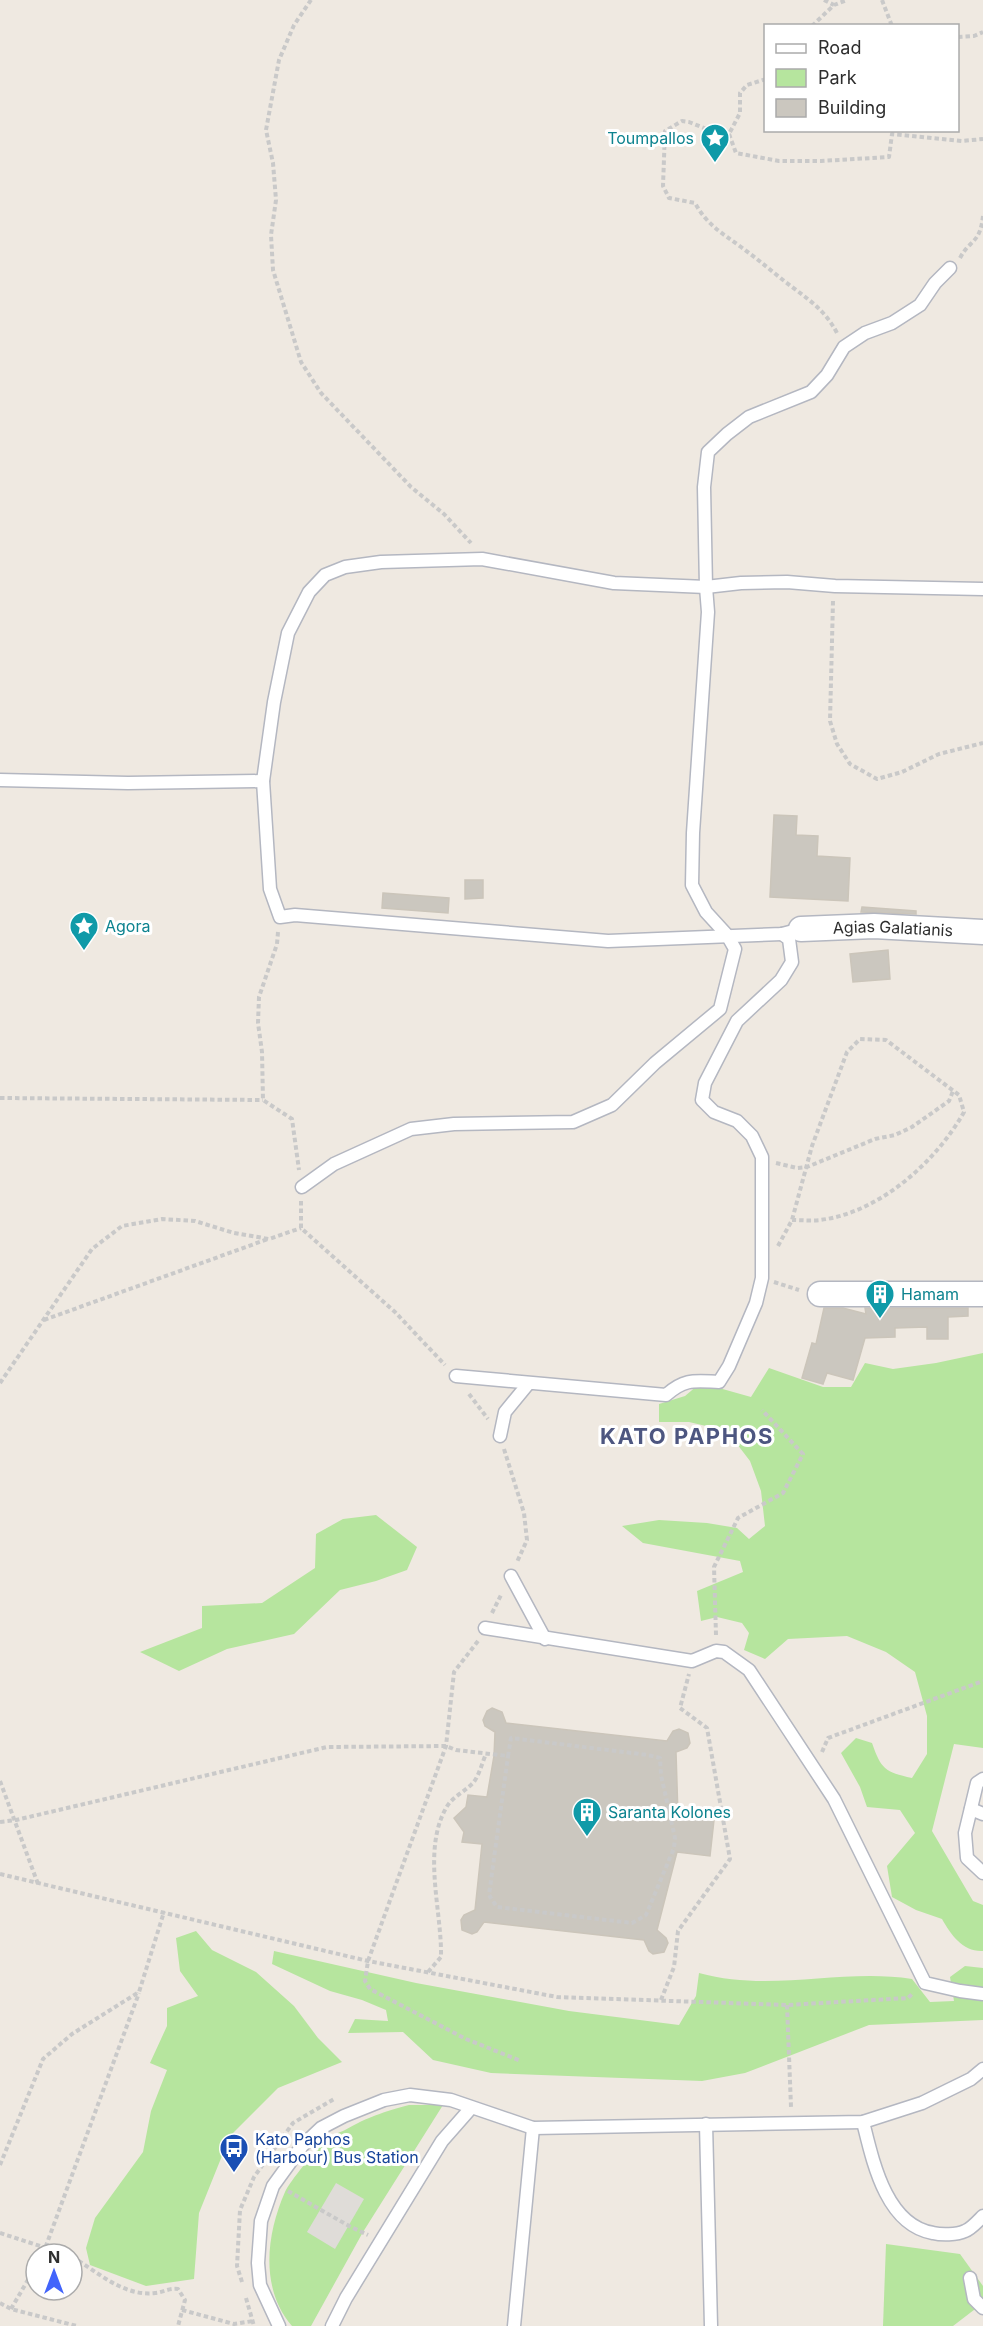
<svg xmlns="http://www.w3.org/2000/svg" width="983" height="2326" font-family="Inter,sans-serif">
<rect width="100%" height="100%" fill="#efe9e1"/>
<!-- green -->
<g fill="#b6e59e">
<path d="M 983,1353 L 983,1748 L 954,1744 L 932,1831 L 973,1901 L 983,1905 L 983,1951 C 963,1952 951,1935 942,1919 L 916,1910 L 892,1897 L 887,1866 L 915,1833 L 900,1810 L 867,1807 L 860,1787 L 841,1753 L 856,1738 L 872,1743 C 881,1769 885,1772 912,1778 L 927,1754 L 927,1716 L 915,1672 L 886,1652 L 847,1636 L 788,1639 L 765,1659 L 744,1650 L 749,1633 L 742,1623 L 717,1617 L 701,1621 L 697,1591 L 743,1572 L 740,1561 L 643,1543 L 622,1526 L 659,1520 L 707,1523 L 737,1528 L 749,1539 L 765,1526 L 761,1491 L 750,1461 L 727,1431 L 689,1422 L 659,1422 L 659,1404 L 685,1396 L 698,1385 L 719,1388 L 751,1397 L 769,1368 L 823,1387 L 851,1387 L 865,1363 L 893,1369 L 936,1363 Z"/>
<path d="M 376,1515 L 417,1547 L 407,1570 L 376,1581 L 340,1590 L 294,1634 L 227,1649 L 179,1671 L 140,1652 L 202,1628 L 202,1606 L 262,1603 L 315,1568 L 316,1534 L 343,1519 Z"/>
<path d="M 196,1931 L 212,1950 L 256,1972 L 294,2006 L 318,2038 L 342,2062 L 278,2088 L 230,2136 L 199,2213 L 194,2279 L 146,2286 L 90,2265 L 86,2248 L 95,2218 L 143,2152 L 151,2111 L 167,2070 L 150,2063 L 167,2026 L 167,2008 L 198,1996 L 180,1971 L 176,1938 Z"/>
<path d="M 274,1951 L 416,1983 L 569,2011 L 679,2025 L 696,1996 L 699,1973 C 771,1993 841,1968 912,1979 L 930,2002 L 954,2001 L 950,1977 L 965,1966 L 983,1968 L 983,2020 L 869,2025 L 745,2073 L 702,2081 L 491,2073 L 433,2060 L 403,2032 L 348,2033 L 355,2019 L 388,2021 L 386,2010 L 362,2000 L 330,1991 L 272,1964 Z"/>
<path d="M 409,2105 L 443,2105 L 363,2232 L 311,2326 L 292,2326 C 260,2289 266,2235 285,2192 C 290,2181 316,2150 325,2141 C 330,2136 338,2133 345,2130 C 368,2117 383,2112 409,2105 Z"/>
<path d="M 886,2244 L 960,2254 L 983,2286 L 983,2303 L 953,2326 L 883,2326 Z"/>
</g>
<!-- plaza -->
<path fill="#dfdcd8" d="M 336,2183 L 364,2199 L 335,2249 L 307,2232 Z"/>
<!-- building -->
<g fill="#cbc7bf" stroke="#cbc5ba" stroke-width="1.5">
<path d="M 774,815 L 797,816 L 796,835 L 818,836 L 817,856 L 850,858 L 848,901 L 770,897 Z"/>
<path d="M 465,880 L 483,880 L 483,898 L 465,899 Z"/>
<path d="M 383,893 L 449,898 L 448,913 L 382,908 Z"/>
<path d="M 862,907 L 916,911 L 916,914 L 861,912 Z"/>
<path d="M 888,950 L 890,979 L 853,982 L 850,954 Z"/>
<path d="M 824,1308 L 843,1308 L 866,1314 L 865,1308 L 968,1308 L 968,1316 L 948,1317 L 948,1339 L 927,1339 L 927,1327 L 895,1328 L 895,1337 L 865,1338 L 853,1380 L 827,1373 L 823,1384 L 802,1378 L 812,1343 L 816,1344 Z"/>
<path d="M 492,1708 L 502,1712 L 506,1723 L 667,1741 L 673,1731 L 679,1729 L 688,1733 L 690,1743 L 687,1748 L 676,1752 L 678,1816 L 714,1820 L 710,1856 L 677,1852 L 657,1930 L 666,1938 L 668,1943 L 664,1952 L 653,1954 L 649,1951 L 644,1940 L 484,1922 L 477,1932 L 472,1934 L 462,1930 L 461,1920 L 464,1915 L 475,1910 L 482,1844 L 462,1842 L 464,1832 L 454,1818 L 466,1807 L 468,1795 L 487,1797 L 494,1756 L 495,1732 L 485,1726 L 483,1720 L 487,1711 Z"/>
</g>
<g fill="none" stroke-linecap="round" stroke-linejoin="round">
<!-- service casing -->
<g stroke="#b4b7c1" stroke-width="15">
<g id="service">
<path d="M 0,780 L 128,783 L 263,781"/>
<path d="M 801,929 L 782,934 L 608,941 L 295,915 L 280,917 L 270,889 L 263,781 L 274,702 L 288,633 L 309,592 L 325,575 L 345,567 L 381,562 L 482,559 L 614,583 L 706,587 L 741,583 L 787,582 L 835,586 L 983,589"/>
<path d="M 302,1187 L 334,1164 L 411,1129 L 454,1124 L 573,1122 L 612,1105 L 655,1063 L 720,1009 L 735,949 L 727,935 L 706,912 L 692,885 L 693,833 L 708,612 L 706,587 L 704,487 L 708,452 L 727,434 L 749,417 L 811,392 L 827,375 L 844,347 L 865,333 L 892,323 L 920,305 L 935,283 L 950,268"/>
<path d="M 456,1376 L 666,1395 C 685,1378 695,1381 719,1382 L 729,1366 L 756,1303 L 762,1278 L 762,1157 L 752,1136 L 737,1121 L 714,1112 L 702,1100 L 705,1083 L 737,1021 L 781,980 L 792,962 L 789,939 L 782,934"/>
<path d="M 500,1436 L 505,1412 L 528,1384"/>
<path d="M 511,1576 L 545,1639"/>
<path d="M 485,1628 L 692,1661 L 716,1651 L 724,1652 L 749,1670 L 834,1799 L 925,1983 L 960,1991 L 983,1994"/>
<path d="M 983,1779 L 977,1783 L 965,1833 L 967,1858 L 983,1873"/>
<path d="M 971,1809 L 983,1814"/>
<path d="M 863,2122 C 873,2162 886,2225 933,2233 C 941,2235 957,2235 965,2231 C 971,2229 978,2221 983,2216"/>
<path d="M 706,2124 L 711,2326"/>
<path d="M 970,2278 L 974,2299 L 983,2308"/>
<path d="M 279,2326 L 260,2285 L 258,2263 L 261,2221 L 273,2186 L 302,2146 L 321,2128 L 344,2116 L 384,2100 L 410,2095 L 451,2100 L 533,2128 L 863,2122 L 922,2103 L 971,2079 L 983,2069"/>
<path d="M 332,2326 L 346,2298 L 442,2141 L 471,2108"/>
<path d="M 514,2326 L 533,2128"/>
</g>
</g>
<!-- minor casing -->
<g stroke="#b4b7c1" stroke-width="27">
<g id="minor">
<path id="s1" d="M 801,929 L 874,926 L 983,932"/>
<path d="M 820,1294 L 983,1294"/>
</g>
</g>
<!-- path -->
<g stroke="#c9c9c9" stroke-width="4" stroke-dasharray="4.5 3" stroke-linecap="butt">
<path d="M 311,0 L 294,25 L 279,60 L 266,130 L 273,163 L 276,200 L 271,235 L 273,270 L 301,362 L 321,393 L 411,487 L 444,514 L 471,543"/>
<path d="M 824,0 L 834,5"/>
<path d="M 882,0 L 892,26"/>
<path d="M 812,26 L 834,5 L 847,0"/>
<path d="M 958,37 L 974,36 L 983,32"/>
<path d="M 766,79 L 747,85 L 740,93 L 740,113 L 729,134 L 714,132 L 689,122 L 682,121 L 665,131 L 663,186 L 669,198 L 695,203 C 707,225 722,233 741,247 C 759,260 775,274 792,287 C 811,301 826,312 837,333"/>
<path d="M 729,134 L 736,153 L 779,161 L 821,161 L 889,157 L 892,134 L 962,141 L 983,139"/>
<path d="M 960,258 C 970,239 980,244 983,216"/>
<path d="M 833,601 L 830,721 L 837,744 L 850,764 L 877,779 L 902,772 L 939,754 L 983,743"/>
<path d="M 278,932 L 277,944 L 259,997 L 258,1023 L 262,1052 L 263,1100 L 292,1119 L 299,1170"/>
<path d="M 0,1098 L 263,1100"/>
<path d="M 776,1163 L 797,1168 L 807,1167 L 875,1139 L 895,1135 L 912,1127 L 949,1101 L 953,1091"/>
<path d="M 301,1201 L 301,1228 L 395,1312 L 445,1365"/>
<path d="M 778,1246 L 792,1220 L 812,1146 L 847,1052 L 860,1039 L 886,1040 L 959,1095 L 964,1112 C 936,1162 879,1213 820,1220 C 811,1221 802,1220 792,1220"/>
<path d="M 774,1282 L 799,1290"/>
<path d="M 44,1320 L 268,1239"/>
<path d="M 0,1383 L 92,1249 L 122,1226 L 162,1219 L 195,1221 L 234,1233 L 269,1239 L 301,1228"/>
<path d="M 469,1394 L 488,1419"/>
<path d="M 504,1449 L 524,1513 L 527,1540 L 517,1562"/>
<path d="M 492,1613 L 502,1593"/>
<path d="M 716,1635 L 714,1567 L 738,1518 L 783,1493 L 803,1454 L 762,1410"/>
<path d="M 478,1641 L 454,1672 L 446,1746 L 368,1961 L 365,1981 L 370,1989 L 466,2039 L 521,2061"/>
<path d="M 822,1752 L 828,1738 L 983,1681"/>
<path d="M 0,1781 L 38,1884"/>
<path d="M 0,1822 L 16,1820 L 327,1747 L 446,1746 L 456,1750 L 508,1756 L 511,1738 L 648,1755 L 660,1758 L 661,1775 L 675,1838 L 674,1848 L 646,1915 L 632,1923 L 497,1907 L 489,1895 L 508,1756"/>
<path d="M 0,1874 L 368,1961 L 557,1997 L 787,2005 L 908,1998 L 913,1993"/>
<path d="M 428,1972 L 441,1957 C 442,1911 422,1851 446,1808 C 452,1797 464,1792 473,1783 C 479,1776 482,1763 486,1754"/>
<path d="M 661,2000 L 674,1967 L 678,1931 L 730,1859 L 707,1728 L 680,1708 L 689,1674"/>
<path d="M 787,2005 L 791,2107"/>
<path d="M 0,2165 L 43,2059 L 72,2034 L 139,1992 L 164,1912"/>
<path d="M 288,2191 L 349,2226 L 368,2235"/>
<path d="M 0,2233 L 65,2254"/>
<path d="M 43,2254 L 139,1993"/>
<path d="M 72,2257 C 97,2271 123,2297 155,2293 C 164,2292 169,2288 178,2289 L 185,2300 L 178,2326"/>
<path d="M 242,2282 L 237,2266 L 240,2210 L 254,2177 L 293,2123 L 334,2099"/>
<path d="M 246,2298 L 254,2326"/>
<path d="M 0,2303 L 11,2309 L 77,2326"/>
<path d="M 11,2309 L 36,2266"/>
<path d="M 182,2310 L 234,2324 L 253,2321"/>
</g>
<!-- service -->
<use href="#service" stroke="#fff" stroke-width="12"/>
<!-- minor -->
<use href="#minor" stroke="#fff" stroke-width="24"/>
</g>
<!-- icons -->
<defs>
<g id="sight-pin" transform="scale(1.5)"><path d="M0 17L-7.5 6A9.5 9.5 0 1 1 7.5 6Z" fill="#0f9aa8" stroke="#fff"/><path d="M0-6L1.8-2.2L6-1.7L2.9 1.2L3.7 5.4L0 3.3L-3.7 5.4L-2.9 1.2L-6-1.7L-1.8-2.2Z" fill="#fff"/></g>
<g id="building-pin" transform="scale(1.5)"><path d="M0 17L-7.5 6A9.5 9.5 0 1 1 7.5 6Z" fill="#0f9aa8" stroke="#fff"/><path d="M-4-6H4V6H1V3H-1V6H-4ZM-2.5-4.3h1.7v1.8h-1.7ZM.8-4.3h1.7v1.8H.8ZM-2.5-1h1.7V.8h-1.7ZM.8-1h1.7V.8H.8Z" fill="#fff"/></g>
<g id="bus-pin" transform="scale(1.5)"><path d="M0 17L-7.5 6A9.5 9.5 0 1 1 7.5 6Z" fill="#1a4fb4" stroke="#fff"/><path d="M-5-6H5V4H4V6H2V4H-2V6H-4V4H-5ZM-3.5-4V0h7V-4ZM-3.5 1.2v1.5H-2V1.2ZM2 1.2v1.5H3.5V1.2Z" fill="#fff"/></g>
</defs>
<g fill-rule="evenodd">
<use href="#sight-pin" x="715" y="138"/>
<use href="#sight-pin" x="84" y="926"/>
<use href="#building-pin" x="880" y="1294"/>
<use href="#building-pin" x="587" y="1812"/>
<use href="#bus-pin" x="234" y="2148"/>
</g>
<g text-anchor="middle" stroke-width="6" stroke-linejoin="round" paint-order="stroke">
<!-- culture labels -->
<g font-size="16" fill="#0d838f" stroke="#fff" text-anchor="start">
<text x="694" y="144" text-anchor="end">Toumpallos</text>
<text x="105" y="932">Agora</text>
<text x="901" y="1300">Hamam</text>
<text x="608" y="1818">Saranta Kolones</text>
</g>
<!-- street labels -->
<g font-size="16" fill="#2e2e2e" stroke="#fff">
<text dy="6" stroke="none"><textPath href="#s1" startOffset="92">Agias Galatianis</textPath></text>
</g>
<!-- transit labels -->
<g font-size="16" fill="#164399" stroke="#fff" text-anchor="start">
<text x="255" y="2145">Kato Paphos<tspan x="255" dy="18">(Harbour) Bus Station</tspan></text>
</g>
<!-- district labels -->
<g font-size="22" font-weight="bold" letter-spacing="1.5" fill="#4d5680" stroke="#fff">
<text x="687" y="1444">KATO PAPHOS</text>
</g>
</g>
<!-- legend -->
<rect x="764" y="24" width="195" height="108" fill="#ffffff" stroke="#ababab" stroke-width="1.5"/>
<rect x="776" y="44" width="30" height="9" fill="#ffffff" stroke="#ababab" stroke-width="1.5"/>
<text x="818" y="54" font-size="18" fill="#2e2e2e">Road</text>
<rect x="776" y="69" width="30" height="18" fill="#b6e59e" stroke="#ababab" stroke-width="1.5"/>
<text x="818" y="84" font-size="18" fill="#2e2e2e">Park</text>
<rect x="776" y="99" width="30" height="18" fill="#cbc7bf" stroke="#ababab" stroke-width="1.5"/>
<text x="818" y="114" font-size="18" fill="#2e2e2e">Building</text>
<!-- north arrow -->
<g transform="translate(54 2272)"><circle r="28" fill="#ffffff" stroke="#ababab" stroke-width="1.5"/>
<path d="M0-4.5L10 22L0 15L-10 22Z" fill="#4264fb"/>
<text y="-9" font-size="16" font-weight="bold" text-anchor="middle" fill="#2e2e2e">N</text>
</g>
</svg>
